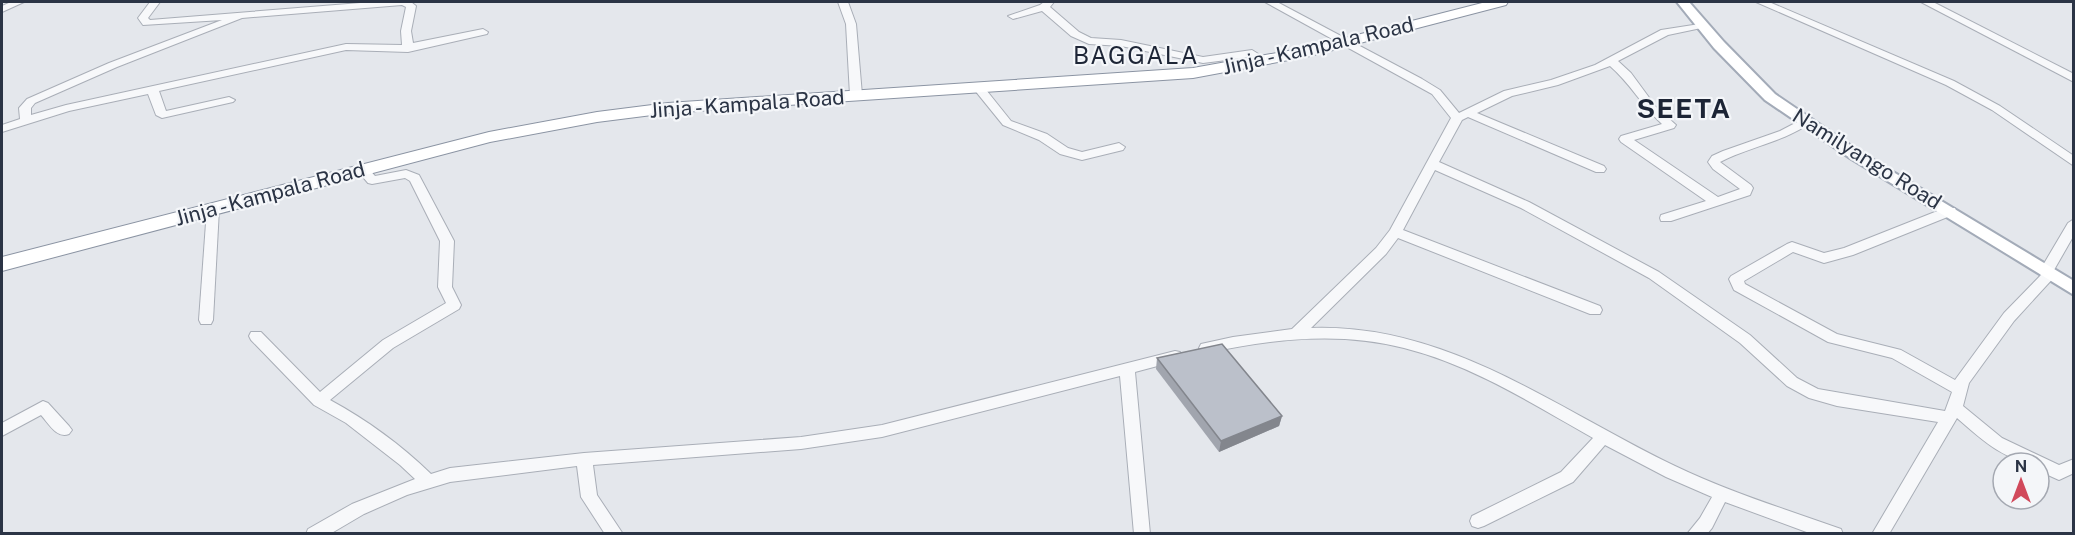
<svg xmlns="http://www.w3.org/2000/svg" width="2075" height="535" font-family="'Public Sans',sans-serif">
<rect width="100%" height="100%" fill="#e4e7ec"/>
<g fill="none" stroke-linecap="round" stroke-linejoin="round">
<!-- minor casing -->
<g stroke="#a9aeb7" stroke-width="2">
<g id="minor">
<path d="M 11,2 L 24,2 L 2,12 L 2,6 Z"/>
<path d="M 150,2 L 160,2 L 148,18 L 150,20 L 373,2 L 411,2 L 416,6 L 411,31 L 413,43 L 483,29 L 488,32 L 487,34 L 408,52 L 346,50 L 159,91 L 166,111 L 229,97 L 235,100 L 233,102 L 162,118 L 156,115 L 148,94 L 69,111 L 2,132 L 2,125 L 20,119 L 19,108 L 27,99 L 109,63 L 222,20 L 143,25 L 138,18 ZM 402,5 L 406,7 L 401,31 L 402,45 L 346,44 L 66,105 L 31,115 L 31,108 L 35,103 L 117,67 L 242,18 Z"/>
<path d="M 838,2 L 848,2 L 856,24 L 862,95 L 856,98 L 850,95 L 846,24 Z"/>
<path d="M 1044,2 L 1054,2 L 1050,7 L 1079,32 L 1091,38 L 1121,40 L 1203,57 L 1252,50 L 1268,60 L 1263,63 L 1250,57 L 1203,63 L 1121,46 L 1089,44 L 1071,36 L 1042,11 L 1013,19 L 1008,16 L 1040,5 Z"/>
<path d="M 1265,2 L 1277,2 L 1422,79 L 1440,90 L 1459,113 L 1504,91 L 1551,80 L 1595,65 L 1661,30 L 1706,23 L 1706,27 L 1668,35 L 1618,61 L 1631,73 L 1656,107 L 1676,125 L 1674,128 L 1634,140 L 1718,197 L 1740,189 L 1713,169 L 1708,162 L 1712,156 L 1723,151 L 1780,131 L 1801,120 L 1809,120 L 1811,122 L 1809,124 C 1782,142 1749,147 1720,162 L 1751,185 L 1753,188 L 1750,195 L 1671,221 L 1661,221 L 1660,218 L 1661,215 L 1706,201 L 1621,142 L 1619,139 L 1621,136 L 1662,124 C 1642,106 1630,83 1610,66 L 1558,85 L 1512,96 L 1477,113 L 1604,166 L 1606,169 L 1604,172 L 1596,172 L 1468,117 L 1462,120 L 1439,162 L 1529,202 L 1659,272 L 1750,335 L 1797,378 L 1818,389 L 1945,411 L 1952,392 L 1892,358 L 1828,342 L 1734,290 L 1729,279 L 1731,276 L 1787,244 L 1792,242 L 1824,253 L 1844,248 L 1945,208 L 1955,208 L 1956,211 L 1955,214 L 1853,255 L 1824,263 L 1793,252 L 1744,281 L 1745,284 L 1837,334 L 1901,350 L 1955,380 L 2004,313 L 2041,275 L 2039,272 L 2068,223 L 2074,219 L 2074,235 L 2054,270 L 2057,274 L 2014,321 L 1969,383 L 1963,406 L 2002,438 L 2059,465 L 2074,459 L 2074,473 L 2059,480 L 2039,471 L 2039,463 C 2006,463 1981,439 1957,418 L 1889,534 L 1872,534 L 1938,422 L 1837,406 L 1809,398 L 1787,386 L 1740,343 L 1649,278 L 1521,208 L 1435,170 L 1403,230 L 1600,306 L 1602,310 L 1600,314 L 1590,314 L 1398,238 L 1386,254 L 1311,328 C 1448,323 1558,410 1675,466 C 1729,492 1785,509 1841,529 L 1843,534 L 1812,534 L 1725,502 L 1712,528 L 1707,534 L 1687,534 L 1700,518 L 1712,497 L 1666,477 L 1605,445 L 1573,482 L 1484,526 L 1478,528 L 1472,526 L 1470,521 L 1472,516 L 1561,472 L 1593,438 C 1533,404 1472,365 1404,348 C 1339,331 1271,339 1206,353 L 1201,352 L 1199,348 L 1201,344 L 1233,337 L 1292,329 L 1376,248 L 1390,230 L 1451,118 L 1432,94 Z"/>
<path d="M 1756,2 L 1769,2 L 1954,81 L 2000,106 L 2074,156 L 2074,166 L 1992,110 L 1946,85 Z"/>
<path d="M 1921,2 L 1933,2 L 2074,74 L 2074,82 Z"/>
<path d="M 979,85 L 983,86 L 1011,121 L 1047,134 L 1068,148 L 1082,152 L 1119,143 L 1125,147 L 1123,150 L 1082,160 L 1060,154 L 1039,140 L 1003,125 L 973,88 Z"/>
<path d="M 363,166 L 367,167 L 375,176 L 406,170 L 419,175 L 454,241 L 452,287 L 461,305 L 459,309 L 393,348 L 330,400 C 367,420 401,445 431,474 L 450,468 L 584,453 L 801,437 L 882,425 L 1175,351 L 1180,352 L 1182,356 L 1180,360 L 1135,372 L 1150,534 L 1134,534 L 1120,376 L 882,437 L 801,449 L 593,465 L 597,495 L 623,534 L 605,534 L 581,497 L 577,466 L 450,482 L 407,495 L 364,514 L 330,534 L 306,534 L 308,529 L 352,504 L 415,479 L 400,465 L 346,423 L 314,405 L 251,340 L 249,336 L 251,332 L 261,332 L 320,392 L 383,340 L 446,303 L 438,287 L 440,241 L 410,181 L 405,178 L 372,184 L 368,183 L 357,170 Z"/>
<path d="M 213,205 L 219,209 L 213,320 L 211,324 L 201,324 L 199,320 L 207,209 Z"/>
<path d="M 43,401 L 48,403 L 69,426 L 72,430 L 69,434 C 57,439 49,424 41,415 L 2,436 L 2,423 Z"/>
</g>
</g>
<!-- major casing -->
<g stroke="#a3abb8" stroke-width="4">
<path id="major" d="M 1677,2 L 1689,2 L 1724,42 L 1775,94 L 1860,152 L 2074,281 L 2074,295 L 1850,158 L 1765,100 L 1714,48 Z"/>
</g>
<!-- highway casing -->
<g stroke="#8b94a3" stroke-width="2">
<path id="highway" d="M 1486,2 L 1508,2 L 1506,5 L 1310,56 L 1193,78 L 668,113 L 597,122 L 490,142 L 2,271 L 2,257 L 489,132 L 597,112 L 668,103 L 1193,68 L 1310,47 Z"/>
</g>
<!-- minor -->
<use href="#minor" fill="#f7f8fa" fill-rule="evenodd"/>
<!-- major -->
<use href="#major" fill="#fff" fill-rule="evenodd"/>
<!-- highway -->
<use href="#highway" fill="#fff" fill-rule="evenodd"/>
</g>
<!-- wall -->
<path fill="#a1a5ae" d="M 1157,358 L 1282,416 L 1279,426 L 1219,452 L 1156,369 Z"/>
<!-- shaded-wall -->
<path fill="#83868d" d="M 1282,416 L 1279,426 L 1219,452 L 1221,441 Z"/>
<!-- building -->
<path fill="#bbc0ca" stroke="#83868d" stroke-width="1.5" d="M 1222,344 L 1282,416 L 1221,441 L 1157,358 Z"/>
<g text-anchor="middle" stroke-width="4.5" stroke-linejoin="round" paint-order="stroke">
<!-- street labels -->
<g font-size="21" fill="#2b3445" stroke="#f4f6f9">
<text transform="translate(1318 46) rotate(-13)" y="7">Jinja - Kampala Road</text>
<text transform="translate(747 104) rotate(-4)" y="7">Jinja - Kampala Road</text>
<text transform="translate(1867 159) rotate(32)" y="7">Namilyango Road</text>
<text transform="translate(270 194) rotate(-15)" y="7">Jinja - Kampala Road</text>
</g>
<!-- quarter labels -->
<g font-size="24" letter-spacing="1.5" fill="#1d2536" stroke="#f4f6f9">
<text x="1136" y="64">BAGGALA</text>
</g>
<!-- district labels -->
<g font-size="27" font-weight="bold" letter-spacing="1.5" fill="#1d2536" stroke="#f4f6f9">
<text x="1684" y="118">SEETA</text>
</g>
</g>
<!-- border -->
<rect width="2075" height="535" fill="none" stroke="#2b3445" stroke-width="6"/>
<!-- north arrow -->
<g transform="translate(2021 481)"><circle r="28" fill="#f4f6f9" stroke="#a4a8b1" stroke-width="1.5"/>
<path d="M0-4.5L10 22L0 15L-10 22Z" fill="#d1495b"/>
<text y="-9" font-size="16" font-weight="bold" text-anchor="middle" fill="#2b3445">N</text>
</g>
</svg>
